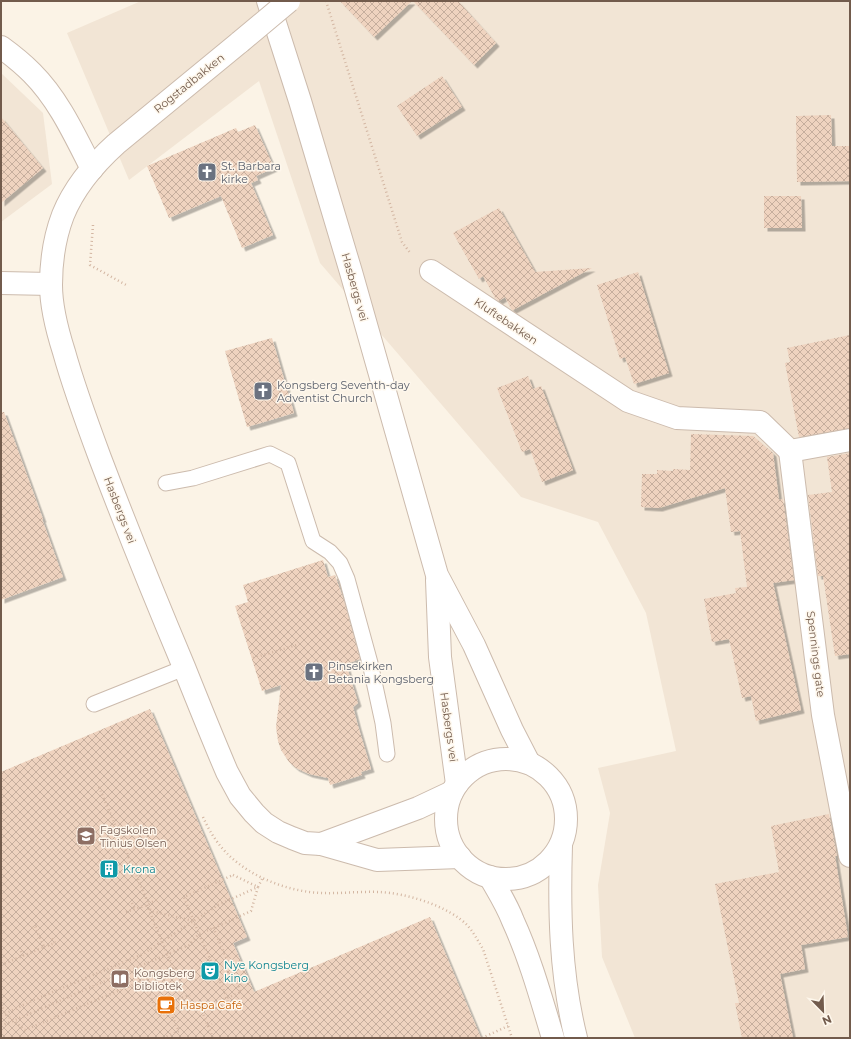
<svg xmlns="http://www.w3.org/2000/svg" width="851" height="1039" font-family="Montserrat,sans-serif">
<defs>
<pattern id="building-cross-hatch" width="8" height="8" patternUnits="userSpaceOnUse"><rect width="8" height="8" fill="#efd3bf"/><path d="M0 0l8 8M0 8l8-8" fill="none" stroke="#c6ae9d"/></pattern>
<filter id="shadow"><feDropShadow dx="3.5" dy="3.5" stdDeviation="0" flood-color="#0004"/></filter>
</defs>
<rect width="100%" height="100%" fill="#fbf3e6"/>
<!-- residential -->
<g fill="#f2e5d5">
<path d="M 141,1 L 850,1 L 850,1038 L 635,1038 L 602,957 L 598,885 L 610,813 L 598,768 L 676,751 L 646,613 L 598,522 L 521,497 L 320,263 L 259,81 L 129,180 L 67,33 Z"/>
<path d="M 1,73 L 43,113 L 52,184 L 1,222 Z"/>
</g>
<!-- building -->
<g fill="url(#building-cross-hatch)" filter="url(#shadow)">
<path d="M 340,1 L 412,1 L 374,37 Z"/>
<path d="M 413,1 L 458,1 L 496,43 L 474,65 Z"/>
<path d="M 442,76 L 462,107 L 417,136 L 397,106 Z"/>
<path d="M 831,115 L 832,146 L 850,146 L 850,181 L 797,182 L 796,116 Z"/>
<path d="M 1,117 L 43,168 L 1,203 Z"/>
<path d="M 255,125 L 274,168 L 256,176 L 258,180 L 251,183 L 273,235 L 242,248 L 221,196 L 169,218 L 147,166 L 236,128 L 238,132 Z"/>
<path d="M 764,196 L 801,196 L 802,228 L 764,228 Z"/>
<path d="M 499,208 L 535,272 L 592,268 L 513,310 L 511,309 L 505,297 L 499,301 L 495,298 L 483,276 L 479,279 L 453,233 Z"/>
<path d="M 638,272 L 669,373 L 634,384 L 625,357 L 620,359 L 597,285 Z"/>
<path d="M 850,335 L 850,428 L 799,437 L 785,363 L 790,362 L 787,348 Z"/>
<path d="M 272,338 L 294,413 L 247,427 L 225,351 Z"/>
<path d="M 528,376 L 533,389 L 541,386 L 573,470 L 542,482 L 530,449 L 522,452 L 497,388 Z"/>
<path d="M 1,412 L 4,412 L 43,519 L 42,519 L 63,577 L 1,600 Z"/>
<path d="M 691,434 L 753,436 L 773,453 L 779,500 L 783,499 L 794,580 L 773,583 L 801,710 L 756,721 L 751,696 L 742,698 L 729,639 L 712,642 L 704,599 L 736,593 L 735,588 L 747,587 L 740,531 L 731,532 L 725,488 L 659,508 L 641,507 L 642,474 L 657,474 L 657,470 L 673,471 L 673,469 L 690,470 Z"/>
<path d="M 850,453 L 850,654 L 835,656 L 823,576 L 818,576 L 808,495 L 832,492 L 827,457 Z"/>
<path d="M 323,560 L 328,577 L 335,575 L 344,601 L 360,659 L 346,664 L 358,703 L 353,707 L 358,726 L 371,769 L 361,772 L 362,775 L 330,785 L 328,778 L 309,774 L 296,768 L 289,762 L 281,750 L 278,741 L 276,727 L 281,685 L 262,691 L 235,606 L 248,602 L 243,585 Z"/>
<path d="M 150,709 L 247,937 L 233,943 L 254,992 L 430,917 L 481,1038 L 1,1038 L 1,772 Z"/>
<path d="M 829,814 L 837,856 L 835,856 L 848,937 L 801,945 L 805,969 L 780,974 L 793,1038 L 742,1038 L 735,1003 L 739,1003 L 715,884 L 779,872 L 771,826 Z"/>
</g>
<g fill="none" stroke-linecap="round" stroke-linejoin="round">
<!-- service casing -->
<g stroke="#ccbbad" stroke-width="17">
<g id="service">
<path d="M 166,483 L 193,478 L 270,454 L 288,463 L 313,541 L 330,552 L 340,563 L 347,579 L 370,663 L 383,723 L 387,754"/>
<path d="M 94,704 L 184,668"/>
</g>
</g>
<!-- minor casing -->
<g stroke="#ccbbad" stroke-width="24">
<g id="minor">
<path d="M 240,42 L 116,144 C 95,163 74,188 63,215 C 55,236 51,261 51,285 C 51,307 57,330 64,352 C 74,388 87,423 100,458 C 127,529 155,598 184,667 C 198,702 212,737 227,772 L 240,796 L 254,813 L 264,823 L 278,832 L 292,838 L 305,843 L 321,844 L 377,860 L 460,857"/>
<path d="M 1,47 C 12,55 22,63 32,73 C 59,100 75,136 92,169"/>
<path d="M 431,271 L 628,401 L 677,418 L 760,422 L 790,451 L 850,440"/>
<path d="M 1,283 L 51,284"/>
<path d="M 790,451 L 823,715 L 850,856"/>
<path d="M 321,844 L 418,808 L 452,792"/>
</g>
</g>
<!-- tertiary casing -->
<g stroke="#ccbbad" stroke-width="24">
<g id="tertiary">
<path d="M 268,1 L 300,101 L 351,272 L 437,575 L 474,645 L 512,730 L 529,763"/>
<path d="M 437,580 L 440,657 L 457,784"/>
<circle cx="506" cy="819" r="60"/>
<path d="M 561,845 C 559,910 560,974 576,1038"/>
<path d="M 490,877 C 498,891 507,905 513,921 C 530,958 541,998 553,1038"/>
</g>
</g>
<!-- path -->
<g stroke="#d3b6a2" stroke-width="2.5" stroke-dasharray="1 3" stroke-linecap="butt">
<path d="M 326,1 L 402,242 L 411,254"/>
<path d="M 93,225 L 90,265 L 128,286"/>
<path d="M 253,658 L 297,645"/>
<path d="M 99,787 L 149,905"/>
<path d="M 203,817 C 207,826 212,835 218,843 C 239,871 275,887 309,892 C 333,895 356,891 379,892 C 406,893 449,906 468,926 C 474,933 478,941 483,949 L 512,1038"/>
<path d="M 233,875 L 258,887 L 251,911 L 225,923 L 199,934 L 184,897 Z"/>
<path d="M 132,903 L 135,909"/>
<path d="M 150,909 L 151,911 L 193,921"/>
<path d="M 126,912 L 147,905 L 158,899"/>
<path d="M 32,928 L 38,925"/>
<path d="M 44,947 L 55,943 L 52,938"/>
<path d="M 21,951 L 23,956"/>
<path d="M 1,965 L 44,947 L 35,927"/>
<path d="M 159,973 L 163,979 L 171,1002"/>
<path d="M 143,980 L 159,1016 L 174,1010 L 171,1002 L 190,995"/>
<path d="M 1,1004 L 5,1014 L 25,1030 L 173,968 L 147,905"/>
<path d="M 5,1014 L 29,1002 L 143,954 L 218,905 L 258,887 L 262,879"/>
<path d="M 1,1026 L 189,945 L 199,934 L 225,993 L 228,1003"/>
<path d="M 208,1026 L 212,1024"/>
<path d="M 163,1038 L 179,1031 L 170,1012"/>
<path d="M 213,1038 L 201,1009 L 241,992 L 213,927"/>
<path d="M 482,1038 L 508,1026"/>
</g>
<!-- service -->
<use href="#service" stroke="#fff" stroke-width="15"/>
<!-- minor -->
<use href="#minor" stroke="#fff" stroke-width="22"/>
<!-- tertiary -->
<use href="#tertiary" stroke="#fff" stroke-width="22"/>
<!-- minor-bridge casing -->
<g stroke="#ccbbad" stroke-width="24" stroke-linecap="butt">
<path id="minor-bridge" d="M 240,42 L 289,1"/>
</g>
<!-- minor-bridge -->
<use href="#minor-bridge" stroke="#fff" stroke-width="22"/>
</g>
<!-- icons -->
<defs>
<g id="church-square" transform="scale(1)"><rect x="-9" y="-9" width="18" height="18" rx="4" fill="#6b7280" stroke="#fef7ec"/><path d="M-1.2-6h2.4v3.5h3.3v2.4h-3.3V6h-2.4V-.1h-3.3v-2.4h3.3Z" fill="#fff"/></g>
<g id="university-square" transform="scale(1)"><rect x="-9" y="-9" width="18" height="18" rx="4" fill="#8d6e63" stroke="#fef7ec"/><path d="M0-5L7-2L0 1L-7-2ZM-4 1L0 2.5L4 1V4Q0 6-4 4Z" fill="#fff"/></g>
<g id="building-square" transform="scale(1)"><rect x="-9" y="-9" width="18" height="18" rx="4" fill="#0f9aa8" stroke="#fef7ec"/><path d="M-4-6H4V6H1V3H-1V6H-4ZM-2.5-4.3h1.7v1.8h-1.7ZM.8-4.3h1.7v1.8H.8ZM-2.5-1h1.7V.8h-1.7ZM.8-1h1.7V.8H.8Z" fill="#fff"/></g>
<g id="theatre-square" transform="scale(1)"><rect x="-9" y="-9" width="18" height="18" rx="4" fill="#0f9aa8" stroke="#fef7ec"/><path d="M-5-5.5Q0-4 5-5.5V0Q5 5 0 6Q-5 5-5 0ZM-3.3-2.5H-1v1.5H-3.3ZM1-2.5H3.3v1.5H1ZM-2.8 1Q0 5.5 2.8 1Z" fill="#fff"/></g>
<g id="library-square" transform="scale(1)"><rect x="-9" y="-9" width="18" height="18" rx="4" fill="#8d6e63" stroke="#fef7ec"/><path d="M-6-4Q-3-5.5-.7-3.5V5Q-3 3-6 4ZM6-4Q3-5.5 .7-3.5V5Q3 3 6 4Z" fill="#fff"/></g>
<g id="cafe-square" transform="scale(1)"><rect x="-9" y="-9" width="18" height="18" rx="4" fill="#e8710a" stroke="#fef7ec"/><path d="M-5.5-4.5H6V0H3Q3 3.5 0 3.5H-2.5Q-5.5 3.5-5.5 0ZM3-3.2v2h1.7v-2ZM-6 4.5H4V6H-6Z" fill="#fff"/></g>
</defs>
<g fill-rule="evenodd">
<use href="#church-square" x="207" y="172"/>
<use href="#church-square" x="263" y="391"/>
<use href="#church-square" x="314" y="672"/>
<use href="#university-square" x="86" y="836"/>
<use href="#building-square" x="109" y="869"/>
<use href="#theatre-square" x="210" y="971"/>
<use href="#library-square" x="120" y="979"/>
<use href="#cafe-square" x="166" y="1005"/>
</g>
<g text-anchor="middle" stroke-width="3" stroke-linejoin="round" paint-order="stroke">
<!-- street labels -->
<g font-size="11" fill="#725b4c" stroke="#fef7ec">
<text transform="translate(189 83) rotate(-39)" y="4">Rogstadbakken</text>
<text transform="translate(355 287) rotate(74)" y="4">Hasbergs vei</text>
<text transform="translate(506 321) rotate(34)" y="4">Kluftebakken</text>
<text transform="translate(120 510) rotate(69)" y="4">Hasbergs vei</text>
<text transform="translate(816 654) rotate(83)" y="4">Spennings gate</text>
<text transform="translate(449 727) rotate(82)" y="4">Hasbergs vei</text>
</g>
<!-- worship labels -->
<g font-size="11" fill="#5b616d" stroke="#fef7ec" text-anchor="start">
<text x="221" y="170">St. Barbara<tspan x="221" dy="13">kirke</tspan></text>
<text x="277" y="389">Kongsberg Seventh-day<tspan x="277" dy="13">Adventist Church</tspan></text>
<text x="328" y="670">Pinsekirken<tspan x="328" dy="13">Betania Kongsberg</tspan></text>
</g>
<!-- education labels -->
<g font-size="11" fill="#785e54" stroke="#fef7ec" text-anchor="start">
<text x="100" y="834">Fagskolen<tspan x="100" dy="13">Tinius Olsen</tspan></text>
<text x="134" y="977">Kongsberg<tspan x="134" dy="13">bibliotek</tspan></text>
</g>
<!-- culture labels -->
<g font-size="11" fill="#0d838f" stroke="#fef7ec" text-anchor="start">
<text x="123" y="873">Krona</text>
<text x="224" y="969">Nye Kongsberg<tspan x="224" dy="13">kino</tspan></text>
</g>
<!-- food labels -->
<g font-size="11" fill="#c56008" stroke="#fef7ec" text-anchor="start">
<text x="180" y="1009">Haspa Café</text>
</g>
</g>
<!-- border -->
<rect width="851" height="1039" fill="none" stroke="#725b4c" stroke-width="4"/>
<!-- north arrow -->
<g transform="translate(823 1011) rotate(157)" stroke="#fef7ec" stroke-width="3" paint-order="stroke">
<path d="M0-3L7 15L0 10L-7 15Z" fill="#725b4c"/>
<text y="-6" font-size="11" font-weight="bold" text-anchor="middle" fill="#725b4c">N</text>
</g>
</svg>
